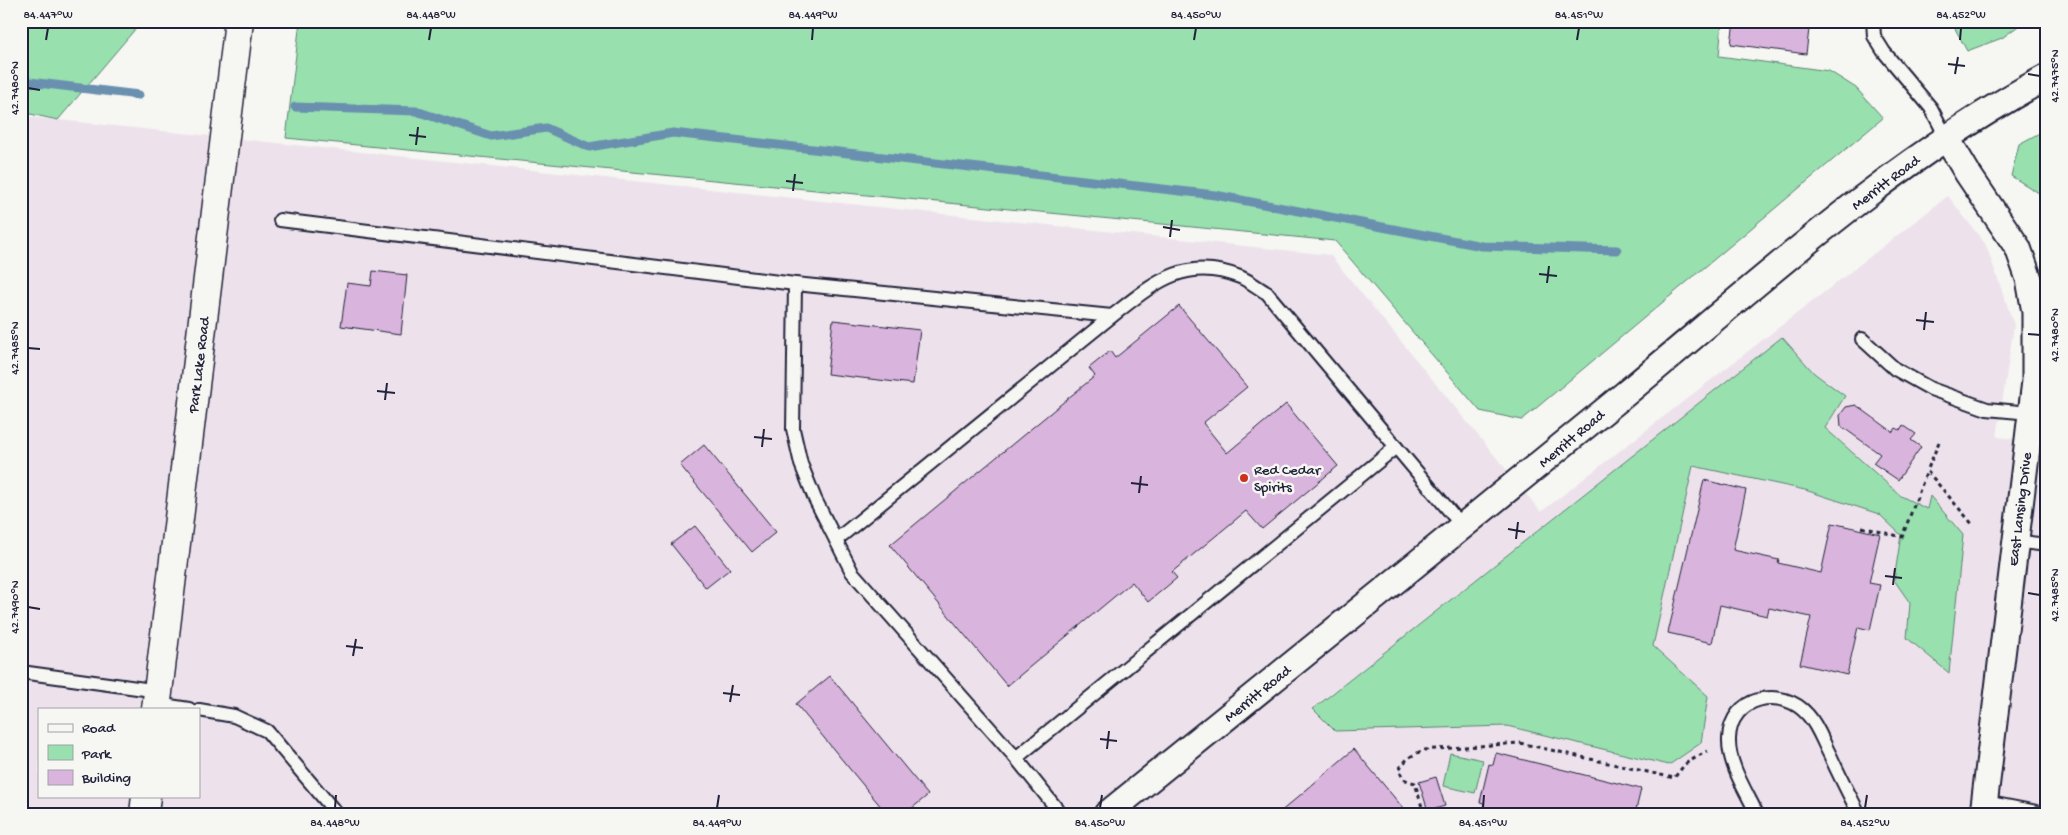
<svg xmlns="http://www.w3.org/2000/svg" width="2068" height="835" font-family="'Gochi Hand',sans-serif">
<rect width="100%" height="100%" fill="#f6f6f2"/>
<filter id="ink" filterUnits="userSpaceOnUse"><feTurbulence type="fractalNoise" baseFrequency=".02" numOctaves="2"/><feDisplacementMap in="SourceGraphic" scale="10" xChannelSelector="R" yChannelSelector="G"/><feConvolveMatrix kernelMatrix="1 2 1 2 8 2 1 2 1" color-interpolation-filters="sRGB"/></filter>
<g filter="url(#ink)">
<!-- built -->
<path fill="#ede2ec" fill-rule="evenodd" d="M 21,116 L 1330,255 L 1541,512 L 1948,196 L 1986,245 L 2014,325 L 1997,437 L 2047,443 L 2047,814 L 21,814 ZM 39,709 L 199,709 L 199,796 L 39,796 Z"/>
<!-- green -->
<g fill="#98e0ae" stroke="#5d8174">
<path d="M 21,21 L 142,21 L 58,120 L 21,112 Z"/>
<path d="M 300,21 L 1722,21 L 1719,56 L 1829,71 L 1856,88 L 1883,118 L 1522,420 L 1480,411 L 1335,241 L 286,138 Z"/>
<path d="M 1951,21 L 2025,21 L 2002,38 L 1967,51 Z"/>
<path d="M 2047,129 L 2047,198 L 2011,176 L 2019,144 Z"/>
<path d="M 1782,337 L 1814,373 L 1845,396 L 1825,428 L 1901,496 L 1927,509 L 1930,496 L 1963,535 L 1949,673 L 1907,638 L 1910,603 L 1894,580 L 1901,535 L 1879,514 L 1805,490 L 1693,466 L 1653,646 L 1708,696 L 1701,743 L 1669,765 L 1507,726 L 1335,731 L 1313,709 Z"/>
<path d="M 1450,753 L 1483,760 L 1475,793 L 1443,786 Z"/>
</g>
<g fill="none" stroke-linecap="round" stroke-linejoin="round">
<!-- stream -->
<g stroke="#6a90af" stroke-width="9">
<path d="M 21,81 L 139,95"/>
<path d="M 295,107 L 416,111 L 491,136 L 546,128 L 589,147 L 673,133 L 1215,195 L 1482,246 L 1617,250"/>
</g>
</g>
<!-- building -->
<g fill="#d9b4dd" stroke="#22223b">
<path d="M 1734,21 L 1810,21 L 1806,54 L 1731,44 Z"/>
<path d="M 373,271 L 407,275 L 401,334 L 341,326 L 347,283 L 371,286 Z"/>
<path d="M 1179,306 L 1247,387 L 1203,423 L 1227,453 L 1286,404 L 1338,466 L 1262,529 L 1246,511 L 1172,572 L 1177,578 L 1148,602 L 1132,582 L 1007,686 L 890,545 L 1095,376 L 1089,368 L 1110,351 L 1115,358 Z"/>
<path d="M 833,320 L 920,330 L 913,384 L 827,374 Z"/>
<path d="M 1856,405 L 1893,432 L 1896,428 L 1900,430 L 1903,425 L 1916,434 L 1911,440 L 1921,447 L 1898,480 L 1873,463 L 1880,454 L 1841,426 L 1840,415 L 1846,407 Z"/>
<path d="M 704,445 L 776,532 L 752,552 L 680,465 Z"/>
<path d="M 1704,480 L 1746,490 L 1733,550 L 1779,560 L 1778,563 L 1821,573 L 1832,523 L 1880,534 L 1869,583 L 1880,585 L 1870,630 L 1858,627 L 1847,675 L 1800,664 L 1811,617 L 1769,608 L 1767,616 L 1720,605 L 1712,643 L 1668,633 Z"/>
<path d="M 695,526 L 730,569 L 706,588 L 671,544 Z"/>
<path d="M 830,676 L 928,795 L 905,814 L 887,814 L 796,704 Z"/>
<path d="M 1354,749 L 1408,814 L 1278,814 Z"/>
<path d="M 1496,753 L 1641,789 L 1635,814 L 1482,814 L 1484,803 L 1480,802 L 1489,764 L 1493,765 Z"/>
<path d="M 1436,777 L 1445,806 L 1428,811 L 1419,782 Z"/>
</g>
<g fill="none" stroke-linecap="round" stroke-linejoin="round">
<!-- lane casing -->
<g stroke="#22223b" stroke-width="16">
<g id="lane">
<path d="M 1873,21 L 1874,36 L 1884,52 L 1931,108 L 1946,137"/>
<path d="M 280,220 L 795,284"/>
<path d="M 1862,339 L 1895,369 L 1931,389 L 1987,409 L 2030,413"/>
<path d="M 836,540 L 1112,316"/>
<path d="M 2014,541 L 2047,545"/>
<path d="M 21,672 L 159,691"/>
<path d="M 157,704 L 189,709"/>
<path d="M 199,710 L 234,716 L 267,731 L 337,814"/>
<path d="M 1016,758 L 852,572 L 815,499 L 801,464 L 793,429 L 795,284 L 1112,316 C 1153,284 1185,255 1240,277 C 1250,281 1258,288 1267,293 L 1396,447"/>
<path d="M 1985,802 L 2047,814"/>
<path d="M 1061,814 L 1016,758 L 1396,447 L 1463,527"/>
<path d="M 1757,814 C 1746,791 1728,764 1729,739 C 1730,696 1782,685 1808,715 C 1818,726 1823,742 1830,755 C 1839,775 1849,794 1859,814"/>
</g>
</g>
<!-- street casing -->
<g stroke="#22223b" stroke-width="29">
<g id="street">
<path d="M 1946,137 L 1968,174 L 2018,248 L 2029,279 L 2035,312 L 2035,381 L 1983,814"/>
<path d="M 1107,814 C 1280,674 1453,535 1625,394 C 1760,282 1891,161 2047,77"/>
</g>
</g>
<!-- secondary casing -->
<g stroke="#22223b" stroke-width="31">
<g id="secondary">
<path d="M 156,709 L 239,21"/>
<path d="M 144,814 L 146,796"/>
</g>
</g>
<!-- path -->
<g stroke="#22223b" stroke-width="3" stroke-dasharray="4 4" stroke-linecap="butt">
<path d="M 1939,442 L 1927,471 L 1974,526"/>
<path d="M 1862,527 L 1902,537 L 1927,471"/>
<path d="M 1424,814 L 1415,783 L 1403,779 L 1399,769 L 1408,758 L 1423,750 L 1520,743 L 1674,778 L 1685,764 L 1707,751"/>
</g>
<!-- lane -->
<use href="#lane" stroke="#f6f6f2" stroke-width="12"/>
<!-- street -->
<use href="#street" stroke="#f6f6f2" stroke-width="25"/>
<!-- secondary -->
<use href="#secondary" stroke="#f6f6f2" stroke-width="28"/>
</g>
</g>
<!-- ticks -->
<path fill="none" stroke="#22223b" stroke-width="2" d="M 46,40 L 48,28M 429,40 L 431,28M 812,40 L 813,28M 1194,40 L 1196,28M 1577,40 L 1579,28M 1960,40 L 1961,28M 1948,64 L 1965,66M 1955,74 L 1958,57M 2028,74 L 2040,76M 28,88 L 40,90M 409,135 L 426,137M 416,145 L 418,127M 786,181 L 803,183M 793,191 L 795,174M 1163,227 L 1180,230M 1170,237 L 1172,220M 1539,274 L 1557,276M 1547,283 L 1549,266M 1916,320 L 1934,322M 1924,330 L 1926,312M 2028,334 L 2040,335M 28,348 L 40,349M 377,391 L 395,393M 385,400 L 387,383M 754,437 L 772,439M 762,447 L 764,429M 1131,483 L 1148,485M 1139,493 L 1141,476M 1508,529 L 1525,532M 1516,539 L 1518,522M 1885,576 L 1902,578M 1893,585 L 1895,568M 2028,593 L 2040,595M 28,607 L 40,609M 346,646 L 363,648M 353,656 L 356,639M 723,693 L 740,695M 730,702 L 733,685M 1100,739 L 1117,741M 1107,749 L 1109,731M 335,808 L 336,795M 717,808 L 719,795M 1100,808 L 1102,795M 1483,808 L 1484,795M 1865,808 L 1867,795"/>
<!-- markers -->
<circle fill="#c8321e" stroke="#f6f6f2" stroke-width="2" cx="1244" cy="478" r="5"/>
<g text-anchor="middle" stroke-width="5" stroke-linejoin="round" paint-order="stroke">
<!-- street labels -->
<g font-size="15" fill="#22223b" stroke="#f6f6f2">
<text transform="translate(1885 182) rotate(-37)" y="5">Merritt Road</text>
<text transform="translate(198 365) rotate(-83)" y="5">Park Lake Road</text>
<text transform="translate(1571 438) rotate(-40)" y="5">Merritt Road</text>
<text transform="translate(2019 509) rotate(-83)" y="5">East Lansing Drive</text>
<text transform="translate(1257 693) rotate(-39)" y="5">Merritt Road</text>
</g>
<!-- poi labels -->
<g font-size="15" fill="#22223b" stroke="#f6f6f2" text-anchor="start">
<text x="1254" y="474">Red Cedar<tspan x="1254" dy="17">Spirits</tspan></text>
</g>
</g>
<!-- margin -->
<rect width="2068" height="835" fill="none" stroke="#f6f6f2" stroke-width="55"/>
<!-- legend -->
<rect x="38" y="708" width="162" height="90" fill="#f6f6f2" stroke="#a1a1a9"/>
<rect x="48" y="724" width="25" height="8" fill="#f6f6f2" stroke="#a1a1a9"/>
<text x="82" y="732" font-size="15" fill="#22223b">Road</text>
<rect x="48" y="745" width="25" height="15" fill="#98e0ae" stroke="#a1a1a9"/>
<text x="82" y="758" font-size="15" fill="#22223b">Park</text>
<rect x="48" y="770" width="25" height="15" fill="#d9b4dd" stroke="#a1a1a9"/>
<text x="82" y="782" font-size="15" fill="#22223b">Building</text>
<rect x="28" y="28" width="2012" height="780" fill="none" stroke="#22223b" stroke-width="2"/>
<g font-size="12" text-anchor="middle" fill="#22223b">
<text x="48" y="18">84.447°W</text>
<text x="431" y="18">84.448°W</text>
<text x="813" y="18">84.449°W</text>
<text x="1196" y="18">84.450°W</text>
<text x="1579" y="18">84.451°W</text>
<text x="1961" y="18">84.452°W</text>
<text transform="translate(2054 76) rotate(-90)" y="4">42.7475°N</text>
<text transform="translate(14 88) rotate(-90)" y="4">42.7480°N</text>
<text transform="translate(2054 335) rotate(-90)" y="4">42.7480°N</text>
<text transform="translate(14 348) rotate(-90)" y="4">42.7485°N</text>
<text transform="translate(2054 595) rotate(-90)" y="4">42.7485°N</text>
<text transform="translate(14 607) rotate(-90)" y="4">42.7490°N</text>
<text x="335" y="826">84.448°W</text>
<text x="717" y="826">84.449°W</text>
<text x="1100" y="826">84.450°W</text>
<text x="1483" y="826">84.451°W</text>
<text x="1865" y="826">84.452°W</text>
</g>
</svg>
